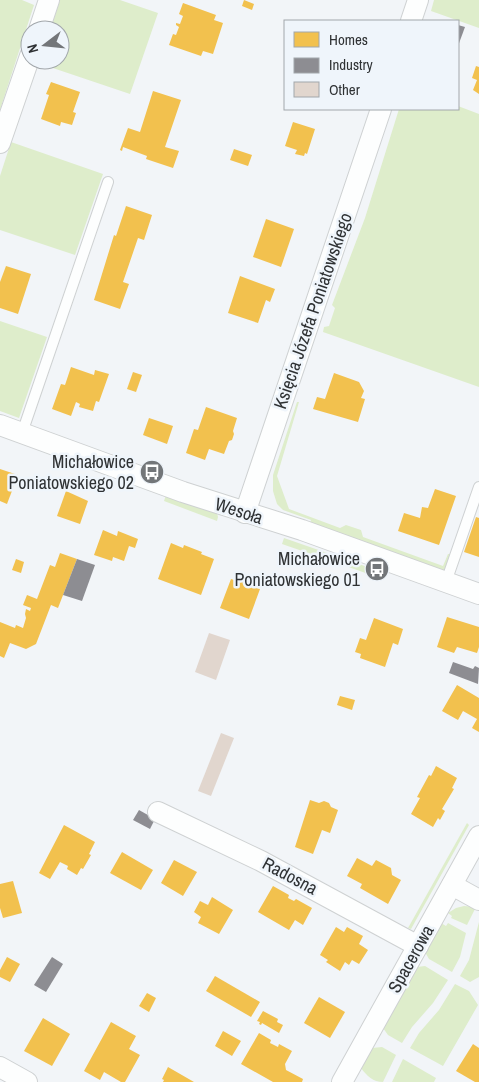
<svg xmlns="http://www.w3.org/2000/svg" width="479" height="1082" font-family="'Archivo Narrow',sans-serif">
<rect width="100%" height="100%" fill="#f2f5f8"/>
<!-- green -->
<g fill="#deedcb">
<path d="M 0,0 L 22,0 L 34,5 L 0,110 Z"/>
<path d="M 60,0 L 120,0 L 158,13 L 130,94 L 38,63 L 40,60 L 60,60 L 60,30 L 50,30 Z"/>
<path d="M 434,0 L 479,0 L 479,28 L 431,11 Z"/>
<path d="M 458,106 L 479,114 L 479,387 L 323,332 L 324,327 L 329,326 L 335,308 L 332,305 L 365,218 L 399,109 L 458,109 Z"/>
<path d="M 11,142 L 103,174 L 75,255 L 0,230 L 0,176 Z"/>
<path d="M 0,321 L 47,337 L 19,418 L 0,411 Z"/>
<path d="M 297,402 L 299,402 L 277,476 L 289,509 L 340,528 L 346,525 L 361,530 L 363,537 L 443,566 L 448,554 L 450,554 L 444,571 L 309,526 L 311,520 L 283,510 L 277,504 L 273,491 L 273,475 Z"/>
<path d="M 166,495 L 217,513 L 218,517 L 217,521 L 164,501 Z"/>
<path d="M 284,538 L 379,571 L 380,578 L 282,544 Z"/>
<path d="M 467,823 L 469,825 L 411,929 L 408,928 Z"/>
<path d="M 464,906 L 476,907 L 467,925 L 451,918 L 452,916 L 448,913 L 456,908 Z"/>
<path d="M 479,922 L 479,977 L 470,982 L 460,976 L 469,960 Z"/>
<path d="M 441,923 L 446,926 L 448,923 L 466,933 L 460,957 L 452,972 L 429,959 L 425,952 Z"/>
<path d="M 425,966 L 448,980 L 433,1003 L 412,1027 L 402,1043 L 388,1035 L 383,1028 L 417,967 Z"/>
<path d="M 455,984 L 469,991 L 478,1005 L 443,1066 L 410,1048 L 419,1033 L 439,1010 Z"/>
<path d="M 382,1047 L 396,1055 L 383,1082 C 373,1082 367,1076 361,1068 L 372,1048 Z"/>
<path d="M 403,1059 L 436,1078 L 434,1082 L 392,1082 Z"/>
</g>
<!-- homes -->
<g fill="#f2c14e">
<path d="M 244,0 L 254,4 L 252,10 L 242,6 Z"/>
<path d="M 183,3 L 216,15 L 214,20 L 223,23 L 213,54 L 203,51 L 201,56 L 169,45 L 173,34 L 176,35 L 179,27 L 176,25 L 176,23 L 180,24 L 183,16 L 179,14 Z"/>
<path d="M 476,66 L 479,67 L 479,94 L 473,90 L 477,80 L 472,78 Z"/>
<path d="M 51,82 L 80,92 L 73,112 L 76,113 L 72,125 L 61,122 L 60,126 L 41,119 L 49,95 L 46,94 Z"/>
<path d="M 153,91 L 181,100 L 165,147 L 179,151 L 173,168 L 146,159 L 147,156 L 123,147 L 122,151 L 120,150 L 128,128 L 140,132 Z"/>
<path d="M 293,122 L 315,129 L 307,154 L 305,153 L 304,156 L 295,154 L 297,150 L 285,146 Z"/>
<path d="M 234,149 L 252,155 L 248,166 L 230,160 Z"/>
<path d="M 126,206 L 152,215 L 144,240 L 138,238 L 123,282 L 129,284 L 120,309 L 94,300 L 114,235 L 116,236 Z"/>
<path d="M 266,219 L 294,229 L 281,267 L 253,257 Z"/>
<path d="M 6,266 L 31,274 L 18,314 L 0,308 L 0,282 Z"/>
<path d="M 240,276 L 275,289 L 270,302 L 266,300 L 258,323 L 228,313 Z"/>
<path d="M 71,367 L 94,375 L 95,370 L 109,374 L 99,402 L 96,401 L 93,411 L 79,407 L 80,404 L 76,402 L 71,416 L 52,409 L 61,384 L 65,385 Z"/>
<path d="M 133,372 L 142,375 L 136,392 L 127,389 Z"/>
<path d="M 334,373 L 359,382 L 364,391 L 361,398 L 365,399 L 358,422 L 313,409 L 317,397 L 325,399 Z"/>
<path d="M 206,407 L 237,418 L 233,431 L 234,434 L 232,440 L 229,441 L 224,454 L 209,449 L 205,460 L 186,453 L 194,429 L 198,430 Z"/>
<path d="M 149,418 L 173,426 L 167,444 L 143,435 Z"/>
<path d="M 0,469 L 18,475 L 7,504 L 0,501 Z"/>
<path d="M 435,489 L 456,496 L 439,545 L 398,531 L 404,513 L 420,518 L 422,507 L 428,508 Z"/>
<path d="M 66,491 L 88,501 L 80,524 L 57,516 Z"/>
<path d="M 476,517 L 479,518 L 479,557 L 464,552 Z"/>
<path d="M 103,530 L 117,536 L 118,531 L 138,539 L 135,548 L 129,546 L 124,561 L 113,557 L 112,561 L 94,555 Z"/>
<path d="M 171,543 L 183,548 L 184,545 L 202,552 L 201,554 L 214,559 L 201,595 L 158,579 Z"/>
<path d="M 60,553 L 77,559 L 58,608 L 51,605 L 36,644 L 26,649 L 10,643 L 4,658 L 0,656 L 0,622 L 15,628 L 16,625 L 23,628 L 26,618 L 25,614 L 26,609 L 30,611 L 31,608 L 23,605 L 27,595 L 37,599 L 50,565 L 55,567 Z"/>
<path d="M 16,559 L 24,562 L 21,573 L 12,570 Z"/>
<path d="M 245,577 L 250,579 L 252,583 L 251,586 L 260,589 L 249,619 L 220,608 L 231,579 L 240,582 L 241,579 Z"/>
<path d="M 447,617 L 479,627 L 479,647 L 477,653 L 457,647 L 454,653 L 437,647 Z"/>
<path d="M 374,618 L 403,629 L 398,645 L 393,643 L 385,667 L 360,658 L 361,654 L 355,652 L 360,638 L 366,640 Z"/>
<path d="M 457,685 L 479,698 L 479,732 L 472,728 L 477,719 L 463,711 L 458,720 L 442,711 Z"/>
<path d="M 340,696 L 355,700 L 352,710 L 337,705 Z"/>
<path d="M 436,766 L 457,778 L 452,788 L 454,789 L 442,809 L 445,811 L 440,820 L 438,818 L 433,827 L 411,814 L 420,798 L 417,797 L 429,775 L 431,776 Z"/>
<path d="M 310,800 L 319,803 L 324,801 L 329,803 L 331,807 L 338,810 L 330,833 L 322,830 L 313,854 L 295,847 Z"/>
<path d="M 64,825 L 95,842 L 89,854 L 91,855 L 83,869 L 81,868 L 77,875 L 67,869 L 68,866 L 60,862 L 50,879 L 39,873 Z"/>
<path d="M 122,852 L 153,870 L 141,890 L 110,873 Z"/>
<path d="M 357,858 L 372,866 L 376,860 L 391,868 L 392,875 L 401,880 L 388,904 L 360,888 L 362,884 L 347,876 Z"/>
<path d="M 174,860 L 197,872 L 183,896 L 161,883 Z"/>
<path d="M 13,881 L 22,913 L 3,918 L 0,908 L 0,884 Z"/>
<path d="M 273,886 L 289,895 L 288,898 L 294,901 L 296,899 L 312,908 L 303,925 L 295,920 L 289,930 L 258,912 Z"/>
<path d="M 212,897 L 233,910 L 219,934 L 198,923 L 201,917 L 194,912 L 200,901 L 208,905 Z"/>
<path d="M 336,927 L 344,932 L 347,927 L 363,936 L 359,944 L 368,950 L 359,964 L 352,960 L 349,965 L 345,962 L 340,971 L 326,962 L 328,960 L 320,955 Z"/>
<path d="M 7,957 L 20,964 L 10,982 L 0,977 L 0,970 Z"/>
<path d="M 215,976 L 260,1002 L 251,1017 L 206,991 Z"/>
<path d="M 147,993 L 156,998 L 149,1012 L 139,1006 Z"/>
<path d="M 319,997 L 345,1012 L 330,1038 L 304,1023 Z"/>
<path d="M 263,1011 L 278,1019 L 277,1022 L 283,1025 L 279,1033 L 262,1023 L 261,1025 L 259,1024 L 260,1022 L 257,1021 Z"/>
<path d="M 43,1018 L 70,1034 L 52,1066 L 24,1051 Z"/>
<path d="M 111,1022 L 136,1036 L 129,1049 L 140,1055 L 125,1082 L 121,1082 L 104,1072 L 100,1080 L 84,1071 Z"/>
<path d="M 223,1031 L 241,1041 L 232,1056 L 215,1046 Z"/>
<path d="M 259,1033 L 271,1040 L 270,1043 L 278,1047 L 279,1044 L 292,1051 L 285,1064 L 286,1070 L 303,1079 L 302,1082 L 273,1082 L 241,1064 Z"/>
<path d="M 473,1044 L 479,1048 L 479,1082 L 475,1082 L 456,1071 Z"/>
<path d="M 168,1067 L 194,1082 L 163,1082 L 164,1080 L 162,1079 Z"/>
</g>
<!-- industry -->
<g fill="#8d8d92">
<path d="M 458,25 L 465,27 L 458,46 Z"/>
<path d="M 77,559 L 95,565 L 82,601 L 63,595 Z"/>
<path d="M 453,662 L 473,669 L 475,666 L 479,668 L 478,684 L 449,673 Z"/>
<path d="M 139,810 L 155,819 L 150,829 L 133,820 Z"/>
<path d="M 52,957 L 63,964 L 46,992 L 34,985 Z"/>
</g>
<!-- building -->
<g fill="#e1d6ce">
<path d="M 209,633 L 230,640 L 216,680 L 195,672 Z"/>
<path d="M 221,733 L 234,738 L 211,796 L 198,791 Z"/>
</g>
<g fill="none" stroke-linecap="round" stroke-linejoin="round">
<!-- service casing -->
<g stroke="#ced1d2" stroke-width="12">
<g id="service">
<path d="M 22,433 L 108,182"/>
<path d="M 446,582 L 479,487"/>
</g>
</g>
<!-- minor casing -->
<g stroke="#ced1d2" stroke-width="22">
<g id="minor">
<path d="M 411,21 L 418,0"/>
<path d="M 39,30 L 49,0"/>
<path d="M 0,143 L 30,56"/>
<path d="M 0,425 L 183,492 L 302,530 L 479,594"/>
<path d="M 245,513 L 381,109"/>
<path d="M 158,812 L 261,861 L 418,946"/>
<path d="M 452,885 L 479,900"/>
<path d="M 0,1067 L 27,1082"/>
<path d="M 342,1082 L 479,836"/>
</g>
</g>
<!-- service -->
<use href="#service" stroke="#fdfefe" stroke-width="10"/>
<!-- minor -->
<use href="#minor" stroke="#fdfefe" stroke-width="20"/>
</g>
<!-- icons -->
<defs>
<g id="bus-disc" transform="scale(1.25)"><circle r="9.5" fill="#737679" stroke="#eff5fb"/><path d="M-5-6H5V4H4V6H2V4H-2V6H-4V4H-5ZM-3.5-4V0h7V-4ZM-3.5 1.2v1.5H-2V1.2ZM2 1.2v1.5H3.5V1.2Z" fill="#fff"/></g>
</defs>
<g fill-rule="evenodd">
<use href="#bus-disc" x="152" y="472"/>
<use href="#bus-disc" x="377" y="569"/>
</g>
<g text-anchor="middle" stroke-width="5" stroke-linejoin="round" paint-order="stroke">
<!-- street labels -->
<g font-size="18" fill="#2f3234" stroke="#eff5fb">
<text transform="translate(313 311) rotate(-71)" y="6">Księcia Józefa Poniatowskiego</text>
<text transform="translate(239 511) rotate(18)" y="6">Wesoła</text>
<text transform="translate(290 876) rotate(28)" y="6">Radosna</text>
<text transform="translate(411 959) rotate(-61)" y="6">Spacerowa</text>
</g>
<!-- poi labels -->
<g font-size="18" fill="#2f3234" stroke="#eff5fb" text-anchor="end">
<text x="134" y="468">Michałowice<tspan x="134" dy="21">Poniatowskiego 02</tspan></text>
<text x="360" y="565">Michałowice<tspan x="360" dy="21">Poniatowskiego 01</tspan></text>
</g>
</g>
<!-- legend -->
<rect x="284" y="20" width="175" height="90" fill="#eff5fb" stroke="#a2a7ab"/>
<rect x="294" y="32" width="25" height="15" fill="#f2c14e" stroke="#a2a7ab"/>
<text x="329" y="45" font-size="15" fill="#2f3234">Homes</text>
<rect x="294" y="58" width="25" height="15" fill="#8d8d92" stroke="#a2a7ab"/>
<text x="329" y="70" font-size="15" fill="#2f3234">Industry</text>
<rect x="294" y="82" width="25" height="15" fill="#e1d6ce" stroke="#a2a7ab"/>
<text x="329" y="95" font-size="15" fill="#2f3234">Other</text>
<!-- north arrow -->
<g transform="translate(45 45) rotate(254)"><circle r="24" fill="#eff5fb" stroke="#a2a7ab"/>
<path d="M0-4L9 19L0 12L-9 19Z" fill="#737679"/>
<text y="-8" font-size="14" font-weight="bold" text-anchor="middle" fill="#2f3234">N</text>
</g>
</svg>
